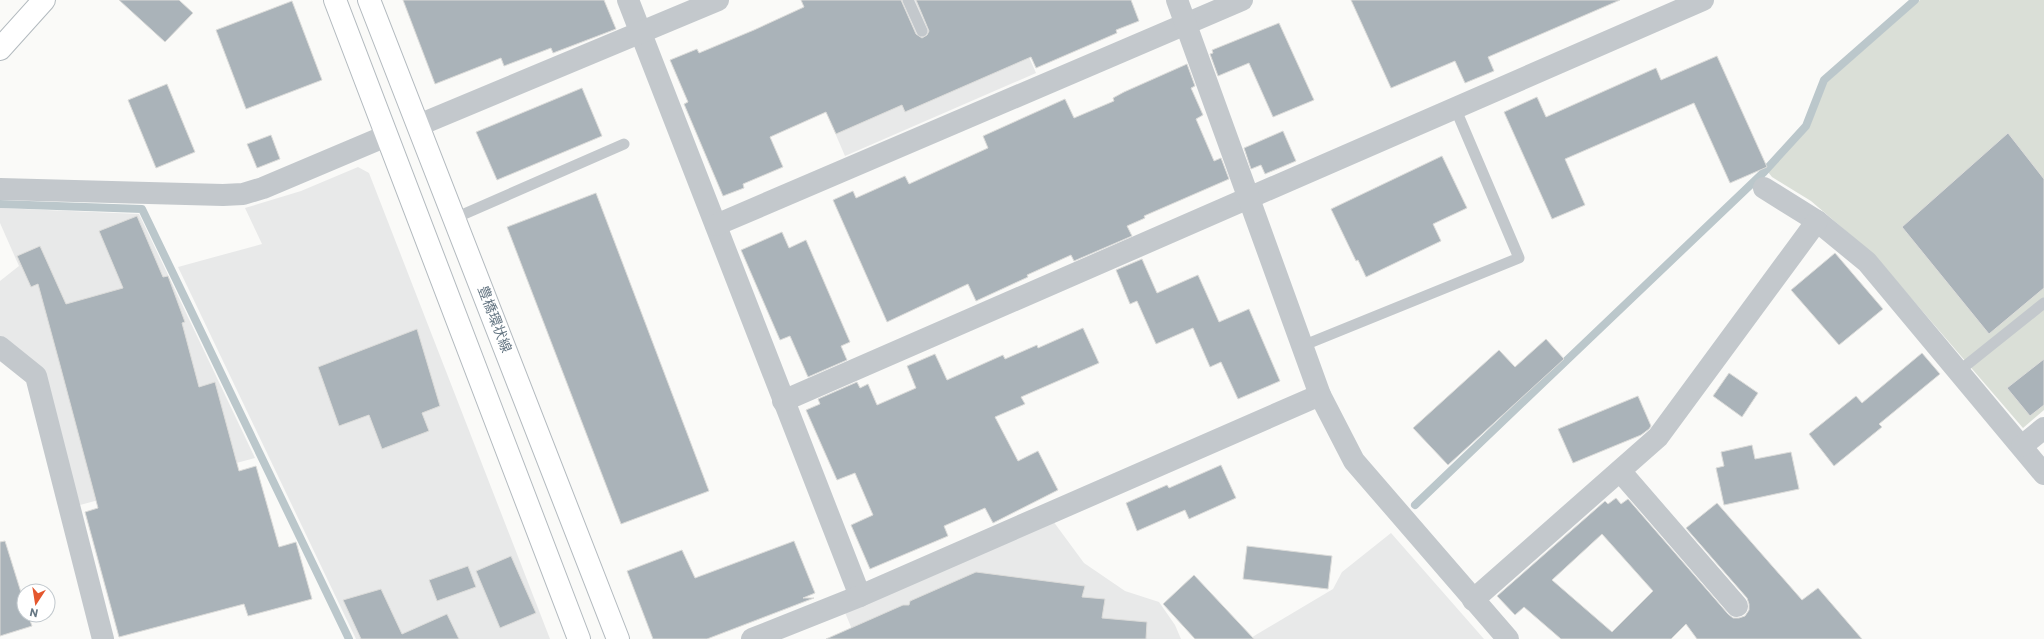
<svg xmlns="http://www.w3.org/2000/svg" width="2044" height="639" font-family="Commissioner,'Noto Sans JP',sans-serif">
<rect width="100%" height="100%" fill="#fafaf8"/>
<!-- built -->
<g fill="#e8e9e9">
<path d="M 876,0 L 1004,0 L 1036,73 L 845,156 L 810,75 Z"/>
<path d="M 358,167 L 369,173 L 550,639 L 356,639 L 178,267 L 262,244 L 245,208 L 301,191 Z"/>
<path d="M 0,208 L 139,214 L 255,458 L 80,505 L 43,374 L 0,339 L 0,281 L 19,266 L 0,223 Z"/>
<path d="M 1053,521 L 1084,563 L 1125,591 L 1159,602 L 1175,625 L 1181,639 L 856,639 L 844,610 Z"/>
<path d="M 1391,533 L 1484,639 L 1249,639 L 1333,589 L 1342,572 Z"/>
</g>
<!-- green -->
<path fill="#dadfd7" d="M 1920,0 L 2044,0 L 2044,410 L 2023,428 L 1874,255 L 1811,201 L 1772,177 L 1768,172 L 1809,128 L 1826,83 Z"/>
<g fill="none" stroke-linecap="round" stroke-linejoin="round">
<!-- stream -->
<g stroke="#bbc7cb" stroke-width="8">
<path d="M 0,204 L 142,209 L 349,639"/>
<path d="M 1415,505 L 1764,172 L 1806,126 L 1824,80 L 1915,0"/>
</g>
</g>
<!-- building -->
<g fill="#aab3b9" stroke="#dcdcda" fill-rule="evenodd">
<path d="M 119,0 L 179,0 L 193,13 L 165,42 Z"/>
<path d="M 403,0 L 604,0 L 616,29 L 553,53 L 551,48 L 504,66 L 501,58 L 435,84 Z"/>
<path d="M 801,0 L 901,0 L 916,34 L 922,38 L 927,35 L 929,31 L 916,0 L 1131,0 L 1139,21 L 1116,30 L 1117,33 L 1036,68 L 1031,57 L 905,112 L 902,105 L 836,134 L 826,112 L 770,137 L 783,167 L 743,184 L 744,188 L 723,196 L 684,104 L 688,102 L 670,60 L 697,49 L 699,53 L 754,30 L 804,7 Z"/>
<path d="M 1351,0 L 1620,0 L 1488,57 L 1494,71 L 1465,83 L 1455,61 L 1391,88 Z"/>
<path d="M 292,1 L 322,80 L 246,109 L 216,30 Z"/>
<path d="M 1279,23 L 1314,100 L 1273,117 L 1249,63 L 1218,76 L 1210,54 L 1213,53 L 1212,50 Z"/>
<path d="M 1717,56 L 1767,167 L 1730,183 L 1694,103 L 1565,159 L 1585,205 L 1552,219 L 1504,112 L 1537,97 L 1546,117 L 1656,68 L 1661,80 Z"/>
<path d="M 1187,64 L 1195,86 L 1191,88 L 1203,115 L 1196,119 L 1214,161 L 1221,158 L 1229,179 L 1144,216 L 1145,218 L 1127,226 L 1132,236 L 1074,261 L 1071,255 L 1027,275 L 1028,277 L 976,301 L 968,284 L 887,322 L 833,200 L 853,191 L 856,198 L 905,176 L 909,184 L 988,148 L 983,136 L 1065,99 L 1074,118 L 1114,101 L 1113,98 L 1124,92 Z"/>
<path d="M 167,84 L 195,152 L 156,168 L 128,100 Z"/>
<path d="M 582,88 L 602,136 L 497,180 L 476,132 Z"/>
<path d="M 1283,131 L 1296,161 L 1265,174 L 1261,165 L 1251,169 L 1244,148 Z"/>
<path d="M 2008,133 L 2044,179 L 2044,288 L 1989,334 L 1902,227 Z"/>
<path d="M 271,135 L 280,159 L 257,168 L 247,144 Z"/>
<path d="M 1442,156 L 1467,208 L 1433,224 L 1441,241 L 1366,277 L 1358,260 L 1356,261 L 1331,209 Z"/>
<path d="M 596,193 L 709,491 L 621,524 L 507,227 Z"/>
<path d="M 137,216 L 163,277 L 168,276 L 185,322 L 182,323 L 199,387 L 215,382 L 239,471 L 256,466 L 279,547 L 296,542 L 312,599 L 248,616 L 244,604 L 119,637 L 85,512 L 98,508 L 60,365 L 38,284 L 31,287 L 17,256 L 40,246 L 66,304 L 123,288 L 99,231 Z"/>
<path d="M 782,232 L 789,248 L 806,240 L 850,342 L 841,346 L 847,360 L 808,377 L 790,336 L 780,340 L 741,250 Z"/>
<path d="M 1835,253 L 1883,309 L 1839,345 L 1791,290 Z"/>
<path d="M 1142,259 L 1157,293 L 1198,275 L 1219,322 L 1249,309 L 1280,381 L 1238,399 L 1221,362 L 1210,367 L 1193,328 L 1156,344 L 1137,301 L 1130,304 L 1116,270 Z"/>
<path d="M 1083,328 L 1099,363 L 1021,397 L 1025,404 L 995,417 L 1018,461 L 1038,451 L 1058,490 L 993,523 L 985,508 L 944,526 L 948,536 L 870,569 L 851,525 L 873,515 L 855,473 L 837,480 L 806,410 L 820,404 L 818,399 L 857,382 L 860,388 L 868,384 L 877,405 L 916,388 L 907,366 L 935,354 L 947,380 L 1003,355 L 1005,359 L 1037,345 L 1038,348 Z"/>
<path d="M 417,329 L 440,406 L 422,413 L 429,431 L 382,449 L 369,415 L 339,426 L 318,367 Z"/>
<path d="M 1546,339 L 1564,359 L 1448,465 L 1413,428 L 1499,350 L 1515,367 Z"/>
<path d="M 1922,353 L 1940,374 L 1879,424 L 1882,427 L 1834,466 L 1809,434 L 1856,396 L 1862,403 Z"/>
<path d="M 2044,359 L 2044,405 L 2030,416 L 2007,388 Z"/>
<path d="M 1729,373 L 1758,393 L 1742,417 L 1713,396 Z"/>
<path d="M 1638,396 L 1651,426 L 1649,429 L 1641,435 L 1573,463 L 1558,429 Z"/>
<path d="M 1752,445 L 1755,459 L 1791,452 L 1799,489 L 1724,505 L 1716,468 L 1724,466 L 1721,452 Z"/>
<path d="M 1221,465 L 1236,498 L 1189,519 L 1185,510 L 1137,531 L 1126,503 L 1167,485 L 1169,488 Z"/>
<path d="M 1616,498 L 1621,504 L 1628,499 L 1728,614 L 1733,618 L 1739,618 L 1745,616 L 1749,610 L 1749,604 L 1747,598 L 1686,528 L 1717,503 L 1802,600 L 1818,588 L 1862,639 L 1697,639 L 1686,624 L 1671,639 L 1561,639 L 1524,607 L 1515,615 L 1497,596 L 1605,501 L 1608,504 ZM 1602,534 L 1653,591 L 1612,632 L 1552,580 Z"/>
<path d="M 5,541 L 24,602 L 24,615 L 28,615 L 32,626 L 0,636 L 0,542 Z"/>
<path d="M 794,541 L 815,593 L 803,598 L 814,598 L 707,639 L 653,639 L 627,571 L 682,550 L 695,578 Z"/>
<path d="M 1247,546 L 1332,556 L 1328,589 L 1243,579 Z"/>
<path d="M 511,556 L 536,613 L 500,628 L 476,571 Z"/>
<path d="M 468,566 L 476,587 L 437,601 L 429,580 Z"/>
<path d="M 976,572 L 1085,586 L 1082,597 L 1105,599 L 1102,618 L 1147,622 L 1146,639 L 826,639 L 903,605 L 909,605 L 910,601 Z"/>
<path d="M 1194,575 L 1254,639 L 1195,639 L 1163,604 Z"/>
<path d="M 381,589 L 402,634 L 447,614 L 459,639 L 361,639 L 343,600 Z"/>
</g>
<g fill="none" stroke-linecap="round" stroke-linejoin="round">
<!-- secondary casing -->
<g stroke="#b3babf" stroke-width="24">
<g id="secondary">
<path d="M 335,0 L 579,639"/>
<path d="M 369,0 L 618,639"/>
<path d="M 0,49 L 44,0"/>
</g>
</g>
<!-- service -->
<g stroke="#c3c8cc" stroke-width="11">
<path d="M 908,0 L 922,31"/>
<path d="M 455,218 L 624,144"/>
<path d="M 1302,346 L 1519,258 L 1456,110"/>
<path d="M 1959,371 L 2044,303"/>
</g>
<!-- minor -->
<g stroke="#c3c8cc" stroke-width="22">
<path d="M 628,0 L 860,596"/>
<path d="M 419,125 L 718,0"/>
<path d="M 1764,188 L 1817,221 L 1867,262 L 2044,474"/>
<path d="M 0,189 L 223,195 L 243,194 L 263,188 L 386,136"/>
<path d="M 716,225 L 1242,0"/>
<path d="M 0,347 L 36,376 L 103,639"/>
<path d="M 783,401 C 1090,267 1398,136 1703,0"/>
<path d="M 2022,446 L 2044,428"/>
<path d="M 1620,471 L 1737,606"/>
<path d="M 1473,600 L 1658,437 L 1817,221"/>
<path d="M 752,639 L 860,596 L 1320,395"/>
</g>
<!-- tertiary -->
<path stroke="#c3c8cc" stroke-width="22" d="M 1177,0 L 1320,395 L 1354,461 L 1508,639"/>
<!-- secondary -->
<use href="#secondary" stroke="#fff" stroke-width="22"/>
</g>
<g text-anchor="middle" stroke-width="4" stroke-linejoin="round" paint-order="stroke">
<!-- street labels -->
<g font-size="14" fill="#657683" stroke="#fff">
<text transform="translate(495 319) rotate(69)" y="5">豊橋環状線</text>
</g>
</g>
<!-- north arrow -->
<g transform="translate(36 603) rotate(192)"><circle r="19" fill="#ffffff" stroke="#c1c8cd"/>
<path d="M0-3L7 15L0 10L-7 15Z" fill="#e4572e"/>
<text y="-6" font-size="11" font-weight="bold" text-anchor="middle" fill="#657683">N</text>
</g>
</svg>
